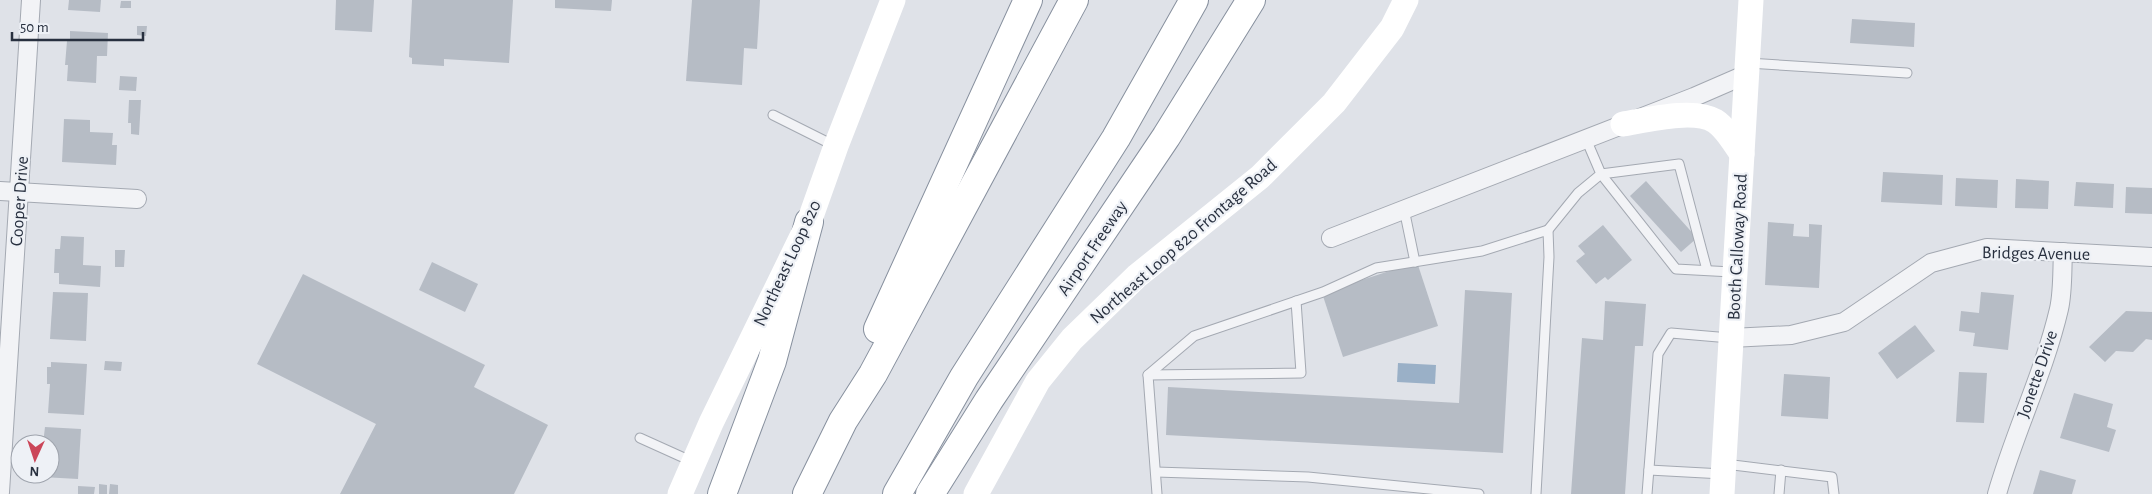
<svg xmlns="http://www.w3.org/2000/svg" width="2152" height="494" font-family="'Alegreya Sans',sans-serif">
<rect width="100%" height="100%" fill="#dfe2e8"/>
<!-- water -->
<path fill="#9ab0c7" d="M 1398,363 L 1436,365 L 1435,384 L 1397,382 Z"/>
<!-- building -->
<g fill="#b6bcc5">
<path d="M 69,0 L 101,0 L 100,12 L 68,10 Z"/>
<path d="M 336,0 L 374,0 L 372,32 L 335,30 Z"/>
<path d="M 412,0 L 513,0 L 509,63 L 444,59 L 444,66 L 412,64 L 412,58 L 409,57 Z"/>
<path d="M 555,0 L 612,0 L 611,11 L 555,8 Z"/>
<path d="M 692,0 L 760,0 L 757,49 L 744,48 L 742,85 L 686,81 Z"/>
<path d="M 121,1 L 131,1 L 131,8 L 120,8 Z"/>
<path d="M 1852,19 L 1915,23 L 1914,47 L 1850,43 Z"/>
<path d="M 137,26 L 147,26 L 146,36 L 137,35 Z"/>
<path d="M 70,31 L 108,33 L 107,56 L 97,56 L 96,83 L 67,81 L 68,65 L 65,65 L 67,41 L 70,41 Z"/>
<path d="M 120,76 L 137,77 L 136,91 L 119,90 Z"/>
<path d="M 129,100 L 141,100 L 139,135 L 131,134 L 131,123 L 128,123 Z"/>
<path d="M 64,119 L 90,120 L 90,132 L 113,133 L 112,145 L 117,145 L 116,165 L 62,162 Z"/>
<path d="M 1883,172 L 1943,175 L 1942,205 L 1881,202 Z"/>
<path d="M 1956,178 L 1998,180 L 1997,208 L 1955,206 Z"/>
<path d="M 2016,179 L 2049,181 L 2048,209 L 2015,208 Z"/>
<path d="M 1646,181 L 1697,238 L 1681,252 L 1630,196 Z"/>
<path d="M 2076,182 L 2114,184 L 2113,208 L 2074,206 Z"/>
<path d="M 2126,187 L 2152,188 L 2152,214 L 2125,213 Z"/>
<path d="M 1768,222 L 1794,224 L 1793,236 L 1809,237 L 1809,224 L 1822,225 L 1819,288 L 1765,285 Z"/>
<path d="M 1603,225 L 1632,260 L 1608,280 L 1605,277 L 1596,284 L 1576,261 L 1585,254 L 1578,246 Z"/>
<path d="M 61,236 L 84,237 L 83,265 L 101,266 L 100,287 L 59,284 L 59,273 L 54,273 L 55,249 L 60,249 Z"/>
<path d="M 115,250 L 125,250 L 124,267 L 115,267 Z"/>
<path d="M 432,262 L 478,284 L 465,312 L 419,290 Z"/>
<path d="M 1417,262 L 1438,326 L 1343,357 L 1322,293 Z"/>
<path d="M 303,274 L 485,365 L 474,387 L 548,425 L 514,494 L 340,494 L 376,424 L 257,364 Z"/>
<path d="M 1465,290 L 1512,293 L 1503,453 L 1166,435 L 1168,387 L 1459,403 Z"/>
<path d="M 53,292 L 88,293 L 86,341 L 50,339 Z"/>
<path d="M 1981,292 L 2014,295 L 2008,350 L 1973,346 L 1975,333 L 1959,331 L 1961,311 L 1979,313 Z"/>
<path d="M 1605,301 L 1646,304 L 1643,346 L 1635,346 L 1625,494 L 1571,494 L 1582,338 L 1603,340 Z"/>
<path d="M 2126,311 L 2152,312 L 2152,340 L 2146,339 L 2133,352 L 2116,351 L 2105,362 L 2089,347 Z"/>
<path d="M 1915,325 L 1935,351 L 1897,379 L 1878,353 Z"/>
<path d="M 105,361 L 122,362 L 121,371 L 104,370 Z"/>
<path d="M 51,362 L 87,364 L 84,415 L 48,413 L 50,384 L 47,384 L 47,367 L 51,367 Z"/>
<path d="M 1959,372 L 1987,373 L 1984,423 L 1956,422 Z"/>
<path d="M 1784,374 L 1830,377 L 1828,419 L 1781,416 Z"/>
<path d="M 2074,393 L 2113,404 L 2107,427 L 2116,430 L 2109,452 L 2060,438 Z"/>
<path d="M 45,427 L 81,429 L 78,479 L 42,477 L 42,474 L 50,474 L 50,444 L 43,444 Z"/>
<path d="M 2040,470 L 2076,480 L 2072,494 L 2033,494 Z"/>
<path d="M 99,484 L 107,485 L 107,494 L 99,494 Z"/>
<path d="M 110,484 L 118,485 L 118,494 L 109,494 Z"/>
<path d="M 78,486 L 95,487 L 94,494 L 78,494 Z"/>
</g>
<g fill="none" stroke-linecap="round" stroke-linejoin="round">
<!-- lane casing -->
<g stroke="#a4a9b2" stroke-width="11">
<g id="lane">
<path d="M 1748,63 L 1907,73"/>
<path d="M 773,115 L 835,146"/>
<path d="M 1601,174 L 1679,164 L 1707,270"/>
<path d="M 1601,174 L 1676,269 L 1732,272"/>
<path d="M 1404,209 L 1415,262"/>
<path d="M 1548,230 L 1578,193 L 1601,174 L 1586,139"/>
<path d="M 1148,375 L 1301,373 L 1296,301"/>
<path d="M 640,438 L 691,461"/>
<path d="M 1725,464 L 1832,477 L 1834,494"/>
<path d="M 1649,470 L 1723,474"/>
<path d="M 1156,472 L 1308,477 L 1479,494"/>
<path d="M 1157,494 L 1148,375 L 1194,336 L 1323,292 L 1376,268 L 1482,251 L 1548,230 L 1549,257 L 1536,494"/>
<path d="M 1647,494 L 1658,354 L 1671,333 L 1730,338"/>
<path d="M 1779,494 L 1781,470"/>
</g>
</g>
<!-- street casing -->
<g stroke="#a4a9b2" stroke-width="20">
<g id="street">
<path d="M 0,191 L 137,199"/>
<path d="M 1331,238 L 1694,97 L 1747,74"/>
<path d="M 1731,338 L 1791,335 L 1844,322 L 1931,263 L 1987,248 L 2152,257"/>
<path d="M 0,492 L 31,0"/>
<path d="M 1997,494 C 2015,431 2044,373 2059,309 C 2063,291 2062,271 2063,252"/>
</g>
</g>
<!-- highway casing -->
<g stroke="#87909e" stroke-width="30">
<g id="highway">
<path d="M 878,329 L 1028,0"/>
<path d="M 722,494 L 772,361 L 809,222"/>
<path d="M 807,494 L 843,421 L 873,374 L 1074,0"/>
<path d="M 897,494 L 964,377 L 1116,138 L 1194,0"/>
<path d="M 930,494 L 989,400 L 1166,137 L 1251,0"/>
</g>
</g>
<!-- lane -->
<use href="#lane" stroke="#f2f3f6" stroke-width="9"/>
<!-- street -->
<use href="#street" stroke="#f2f3f6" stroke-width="18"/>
<!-- secondary -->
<g stroke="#fff" stroke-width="25">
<path d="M 1623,124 C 1647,120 1694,108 1715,121 C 1726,128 1734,143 1742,154"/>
<path d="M 680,494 L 711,423 L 809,222 L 836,146 L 893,0"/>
<path d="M 976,494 L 1038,381 L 1072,339 L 1137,276 L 1260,177 L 1334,103 L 1392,28 L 1406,0"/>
<path d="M 1722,494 L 1751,0"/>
</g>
<!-- highway -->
<use href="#highway" stroke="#fff" stroke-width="28"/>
</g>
<g text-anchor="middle" stroke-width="4.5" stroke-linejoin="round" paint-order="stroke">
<!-- street labels -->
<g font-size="18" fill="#28303f" stroke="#eef1f6">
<text transform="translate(19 201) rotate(-86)" y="6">Cooper Drive</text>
<text transform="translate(1183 241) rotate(-41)" y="6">Northeast Loop 820 Frontage Road</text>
<text transform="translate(1737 247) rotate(-87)" y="6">Booth Calloway Road</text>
<text transform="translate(1092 248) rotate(-56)" y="6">Airport Freeway</text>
<text transform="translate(2036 253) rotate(1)" y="6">Bridges Avenue</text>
<text transform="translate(787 263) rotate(-65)" y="6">Northeast Loop 820</text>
<text transform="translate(2037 374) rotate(-71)" y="6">Jonette Drive</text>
</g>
</g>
<!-- north arrow -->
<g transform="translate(35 459) rotate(183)"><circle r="24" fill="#eef1f6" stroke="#9fa4ad"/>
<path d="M0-4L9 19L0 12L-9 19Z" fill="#cb4659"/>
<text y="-8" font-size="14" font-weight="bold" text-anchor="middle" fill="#28303f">N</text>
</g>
<!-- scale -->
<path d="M12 32v8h131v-8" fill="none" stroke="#28303f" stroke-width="2.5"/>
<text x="20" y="32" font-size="15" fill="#28303f" stroke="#eef1f6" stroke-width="4" paint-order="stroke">50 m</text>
</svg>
